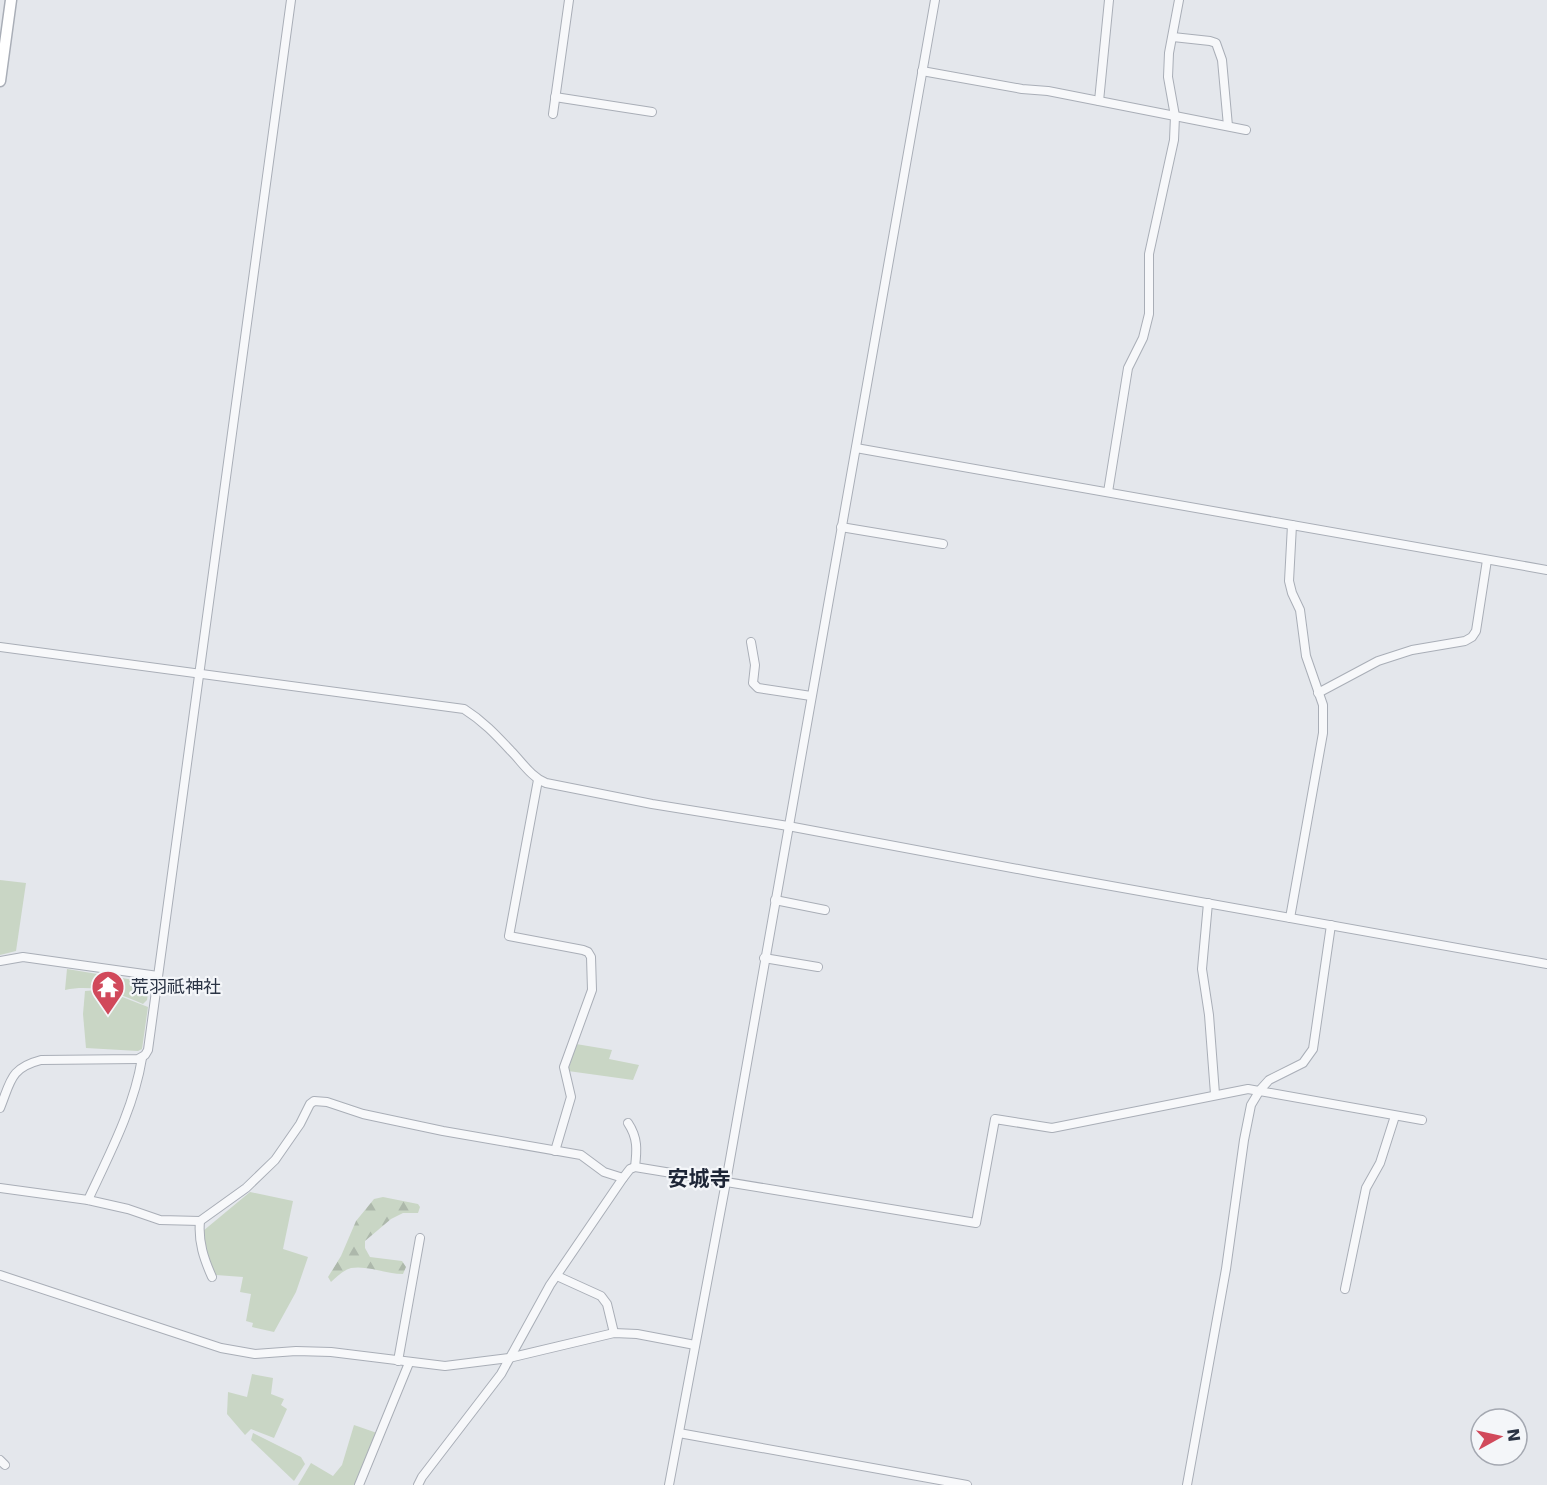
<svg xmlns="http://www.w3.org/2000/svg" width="1547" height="1485" font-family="'DejaVu Sans','Noto Sans JP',sans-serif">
<defs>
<pattern id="forest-firs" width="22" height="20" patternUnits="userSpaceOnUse" patternTransform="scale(1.5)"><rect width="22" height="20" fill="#c9d6c5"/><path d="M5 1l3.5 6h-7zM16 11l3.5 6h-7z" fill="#adb8ab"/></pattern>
</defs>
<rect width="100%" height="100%" fill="#e4e7ec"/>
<!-- green -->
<g fill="#c9d6c5">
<path d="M 0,880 L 26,883 L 16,951 L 0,955 Z"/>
<path d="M 67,969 L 140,981 L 148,994 L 147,1000 L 143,1004 C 117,993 94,984 65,990 Z"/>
<path d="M 98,990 L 112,993 L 148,1007 L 142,1049 L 138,1051 L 86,1048 L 83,1014 L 85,991 Z"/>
<path d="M 576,1044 L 612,1050 L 609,1059 L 639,1065 L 633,1080 L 568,1071 Z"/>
<path d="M 250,1192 L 293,1201 L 283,1249 L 308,1257 L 296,1292 L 274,1332 L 252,1327 L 253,1323 L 246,1321 L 251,1294 L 240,1292 L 243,1277 L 216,1275 L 205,1251 L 203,1231 Z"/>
<path d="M 252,1374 L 273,1378 L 271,1394 L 284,1399 L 281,1405 L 287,1409 L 274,1438 L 251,1429 L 245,1435 L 227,1414 L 228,1392 L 247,1397 Z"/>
<path d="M 354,1425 L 377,1433 L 355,1485 L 298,1485 L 311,1463 L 333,1476 L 342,1465 Z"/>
<path d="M 253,1433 L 301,1457 L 305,1464 L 294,1481 L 251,1440 Z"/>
</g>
<!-- forest -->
<path fill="url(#forest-firs)" d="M 383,1197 L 418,1204 L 420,1207 L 418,1213 L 403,1213 L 391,1219 L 365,1241 L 365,1248 L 370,1257 L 402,1261 L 406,1267 L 403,1274 C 386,1274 367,1265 351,1268 C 344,1270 336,1277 331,1282 L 328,1277 L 341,1256 L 356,1221 L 374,1199 Z"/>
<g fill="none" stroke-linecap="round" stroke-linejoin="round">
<!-- street casing -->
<g stroke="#a9aeb7" stroke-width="10">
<g id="street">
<path d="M 1173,37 L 1210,41 L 1216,43 L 1222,60 L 1228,126"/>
<path d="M 922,71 L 1022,89 L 1048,91 L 1246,130"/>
<path d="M 555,97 L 652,112"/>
<path d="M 1099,101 L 1109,0"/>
<path d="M 553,114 L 569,0"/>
<path d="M 856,448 L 1547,570"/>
<path d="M 1108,492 L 1128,368 L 1143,338 L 1149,314 L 1149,254 L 1174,140 L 1175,116 L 1168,77 L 1169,53 L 1179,0"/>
<path d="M 841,527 L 943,544"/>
<path d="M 751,642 L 755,665 L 753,683 L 758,688 L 811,696"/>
<path d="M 0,647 L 464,709 C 483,721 496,735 511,751 C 522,762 531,777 546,783 L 652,804 L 788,826 L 1039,873 L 1547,964"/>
<path d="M 1318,693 L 1378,661 L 1412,650 L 1465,641 L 1472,637 L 1476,631 L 1487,560"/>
<path d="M 538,780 L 509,936 L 583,950 L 588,952 L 591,957 L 592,990 L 564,1067 L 571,1097 L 555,1151"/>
<path d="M 775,900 L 825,910"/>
<path d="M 1208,903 L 1202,969 L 1209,1015 L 1215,1094"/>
<path d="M 1290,918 L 1323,733 L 1323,705 L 1306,656 L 1300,610 L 1292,593 L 1289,581 L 1292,525"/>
<path d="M 764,958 L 818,967"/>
<path d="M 0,961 L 23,957 L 158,976"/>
<path d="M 0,1108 C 11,1081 10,1068 41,1060 L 138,1059 L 145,1055 L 148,1050 L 291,0"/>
<path d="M 628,1123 C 638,1138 637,1150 635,1167"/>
<path d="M 0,1188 L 88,1200 L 128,1209 L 160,1220 L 200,1221"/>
<path d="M 88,1200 C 109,1155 134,1108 142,1058"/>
<path d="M 0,1275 L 221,1348 L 255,1354 L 296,1351 L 331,1352 L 445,1366 L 509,1358 L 614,1333 L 637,1334 L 695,1345"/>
<path d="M 557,1276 L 601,1296 L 607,1304 L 614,1333"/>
<path d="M 212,1277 C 204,1259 198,1242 200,1221 L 246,1188 L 275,1160 L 300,1124 L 310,1104 L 314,1101 L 327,1102 L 363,1114 L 443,1131 L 581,1155 L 604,1172 L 623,1178"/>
<path d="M 1345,1289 L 1366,1188 L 1380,1163 L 1395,1116"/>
<path d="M 398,1361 L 420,1238"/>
<path d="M 679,1433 L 967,1485"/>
<path d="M 0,1460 L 5,1465"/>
<path d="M 359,1485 L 409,1363"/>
<path d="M 418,1485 L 422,1477 L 501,1374 L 550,1285 L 623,1178 L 630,1169 L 635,1167 L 976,1223 L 995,1119 L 1052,1128 L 1248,1089 L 1422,1120"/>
<path d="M 669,1485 L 726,1182 L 935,0"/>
<path d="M 1187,1485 L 1226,1269 L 1244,1140 L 1251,1105 L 1260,1090 L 1269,1080 L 1303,1063 L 1313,1049 L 1331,925"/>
</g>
</g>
<!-- secondary casing -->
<g stroke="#a9aeb7" stroke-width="13">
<path id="secondary" d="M 0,81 L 11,0"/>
</g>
<!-- street -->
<use href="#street" stroke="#f7f8fa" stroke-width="8"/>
<!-- secondary -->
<use href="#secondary" stroke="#fff" stroke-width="10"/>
</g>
<!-- icons -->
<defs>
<g id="temple-pin" transform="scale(1.725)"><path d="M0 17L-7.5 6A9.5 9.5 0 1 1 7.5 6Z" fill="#d1495b" stroke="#f4f6f9"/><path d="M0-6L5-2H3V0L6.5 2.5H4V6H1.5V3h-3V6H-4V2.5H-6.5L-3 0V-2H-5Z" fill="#fff"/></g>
</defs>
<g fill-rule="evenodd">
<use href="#temple-pin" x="108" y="987"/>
</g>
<g text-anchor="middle" stroke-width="4.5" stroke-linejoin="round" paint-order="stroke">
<!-- poi labels -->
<g font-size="18" fill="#2b3445" stroke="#f4f6f9" text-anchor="start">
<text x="131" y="993">荒羽祇神社</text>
</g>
<!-- quarter labels -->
<g font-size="21" font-weight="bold" fill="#1d2536" stroke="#f4f6f9">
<text x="699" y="1186">安城寺</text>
</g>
</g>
<!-- north arrow -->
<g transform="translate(1499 1437) rotate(82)"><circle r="28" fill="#f4f6f9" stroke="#a4a8b1" stroke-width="1.5"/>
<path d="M0-4.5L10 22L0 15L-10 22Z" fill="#d1495b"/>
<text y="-9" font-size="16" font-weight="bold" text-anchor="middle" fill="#2b3445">N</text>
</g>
</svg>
